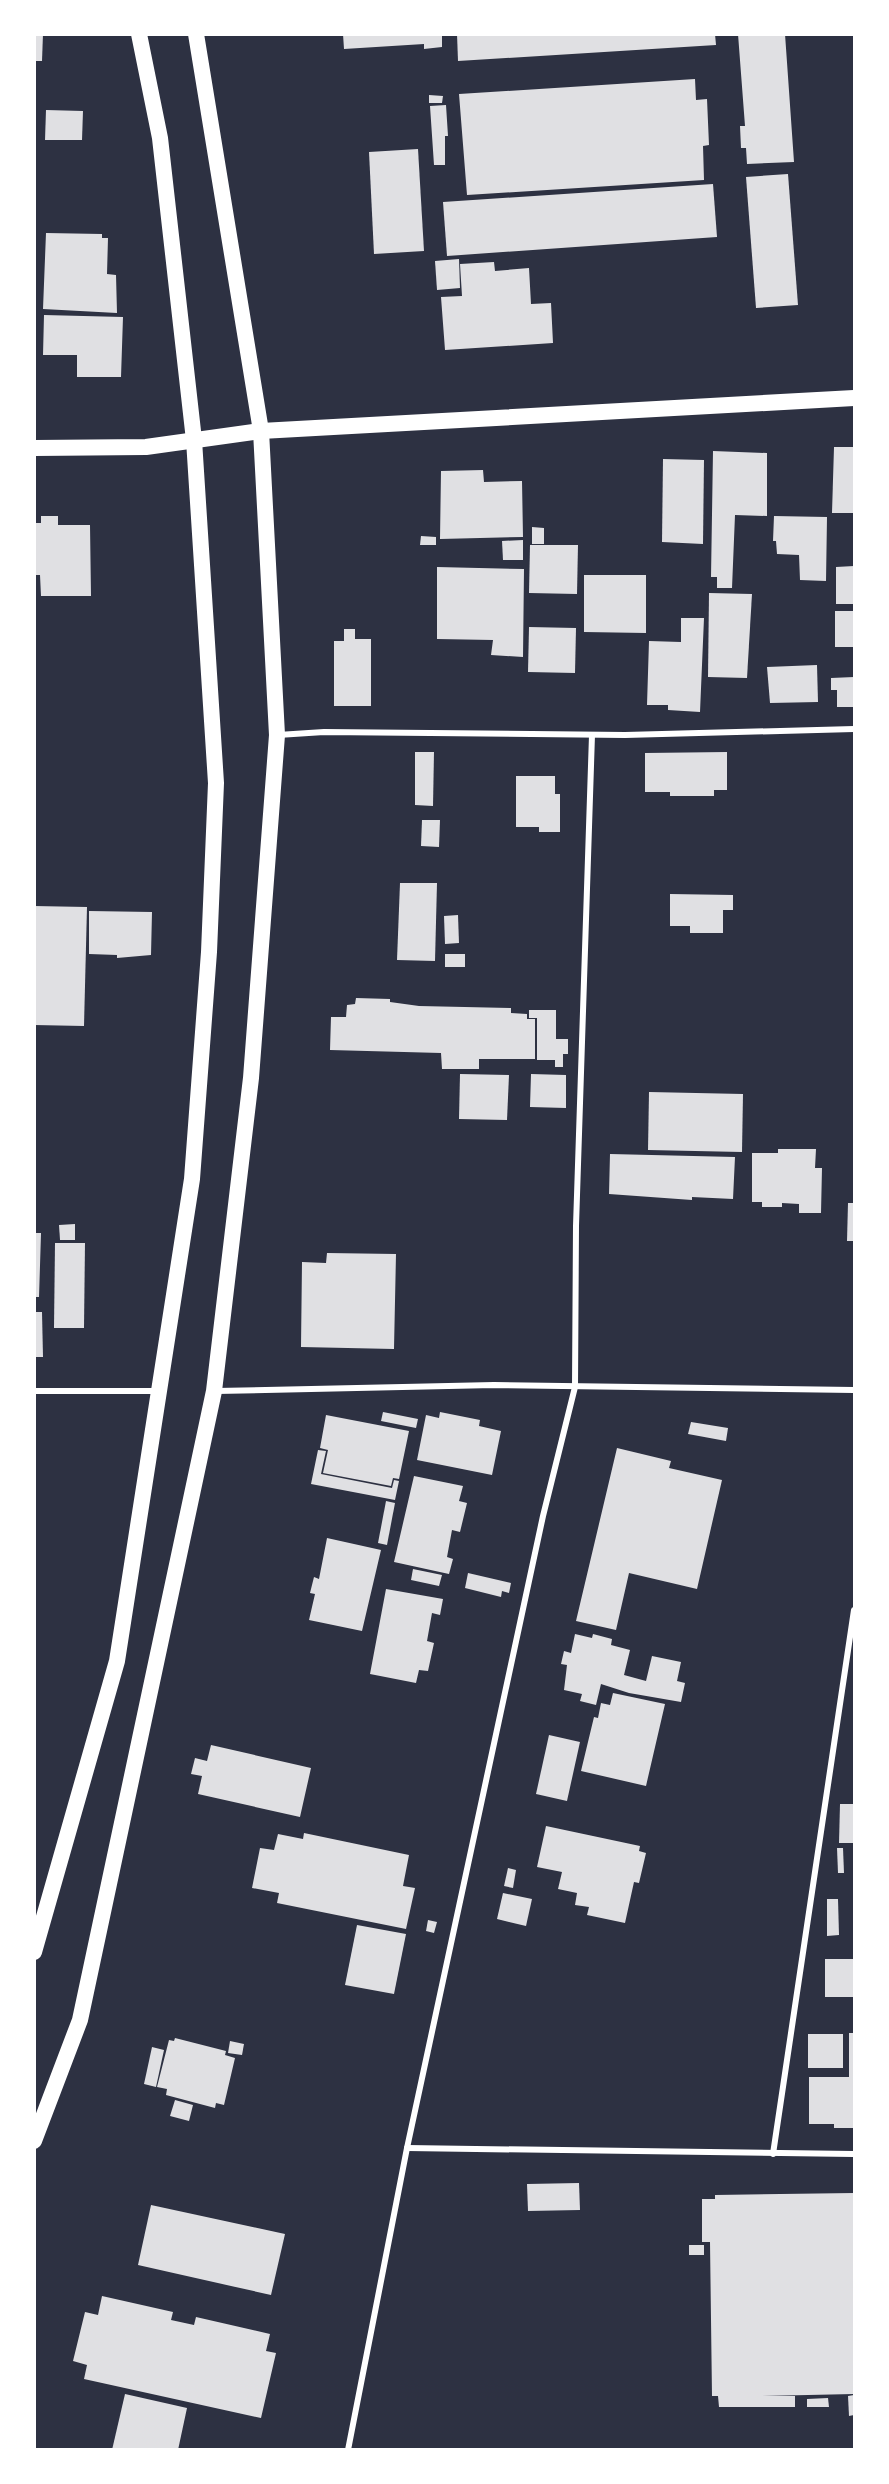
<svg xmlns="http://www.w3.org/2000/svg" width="889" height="2484" font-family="Signika,sans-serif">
<rect width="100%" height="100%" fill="#2d3142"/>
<!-- building -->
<g fill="#e0e0e3">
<path d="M 34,34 L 43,34 L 42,61 L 34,61 Z"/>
<path d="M 343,34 L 442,34 L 442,47 L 424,49 L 424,44 L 344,49 Z"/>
<path d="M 457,34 L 715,34 L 716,45 L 458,61 Z"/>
<path d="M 738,34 L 785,34 L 794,162 L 747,164 L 746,148 L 741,148 L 740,126 L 745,126 Z"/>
<path d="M 695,79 L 696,100 L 707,99 L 709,145 L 703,146 L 704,180 L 467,195 L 459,94 Z"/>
<path d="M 429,95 L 443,96 L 442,103 L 429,103 Z"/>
<path d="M 446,105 L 448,136 L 445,136 L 445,165 L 434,165 L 430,106 Z"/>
<path d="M 46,110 L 83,111 L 82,140 L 45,140 Z"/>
<path d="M 418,149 L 424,251 L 374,254 L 369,152 Z"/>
<path d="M 788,174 L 798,305 L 756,308 L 746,177 Z"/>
<path d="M 713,184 L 717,237 L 447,256 L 443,202 Z"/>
<path d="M 46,233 L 102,234 L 102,238 L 108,238 L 107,274 L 116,275 L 117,313 L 43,309 Z"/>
<path d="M 459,259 L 460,288 L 437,290 L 435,261 Z"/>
<path d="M 494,262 L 495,271 L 529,268 L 531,304 L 551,303 L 553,343 L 445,350 L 441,297 L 462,296 L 460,264 Z"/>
<path d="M 44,315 L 123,317 L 121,377 L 77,377 L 77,355 L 43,355 Z"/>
<path d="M 834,447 L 854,447 L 854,513 L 832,513 Z"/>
<path d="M 713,451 L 767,453 L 767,516 L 735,515 L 732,588 L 717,588 L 717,577 L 711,577 Z"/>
<path d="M 663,459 L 704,460 L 703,544 L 662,542 Z"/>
<path d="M 483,470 L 484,482 L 522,481 L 523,537 L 440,539 L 441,471 Z"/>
<path d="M 41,516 L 58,516 L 58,525 L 90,525 L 91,596 L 41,596 L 40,575 L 34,575 L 34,523 L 41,523 Z"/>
<path d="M 774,516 L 827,517 L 826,581 L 800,580 L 799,555 L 777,554 L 776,541 L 773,541 Z"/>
<path d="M 532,527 L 544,528 L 544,544 L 532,544 Z"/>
<path d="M 421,536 L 436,537 L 436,545 L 420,545 Z"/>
<path d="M 523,540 L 523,560 L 503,560 L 502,541 Z"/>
<path d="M 530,545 L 578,545 L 577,594 L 529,593 Z"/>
<path d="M 854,566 L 854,604 L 836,604 L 836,567 Z"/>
<path d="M 437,567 L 524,569 L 523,657 L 491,655 L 493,640 L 437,639 Z"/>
<path d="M 584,575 L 646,575 L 646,633 L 584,632 Z"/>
<path d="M 709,593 L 752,594 L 747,678 L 708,677 Z"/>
<rect x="835" y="611" width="19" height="36"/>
<path d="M 681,618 L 704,618 L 700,712 L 668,710 L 668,705 L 647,705 L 649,641 L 681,642 Z"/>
<path d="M 529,627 L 576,628 L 575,673 L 528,672 Z"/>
<path d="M 344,629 L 355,629 L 355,639 L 371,639 L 371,706 L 334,706 L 334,641 L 344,641 Z"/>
<path d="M 817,665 L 818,702 L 770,703 L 767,667 Z"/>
<path d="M 854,677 L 854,707 L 837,707 L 837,690 L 831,690 L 831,678 Z"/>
<path d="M 415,752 L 434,752 L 433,806 L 415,805 Z"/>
<path d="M 727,752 L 727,790 L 714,790 L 714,796 L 670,796 L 670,792 L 645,792 L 645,753 Z"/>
<path d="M 516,776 L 555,776 L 555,794 L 560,794 L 560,832 L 539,832 L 539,827 L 516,827 Z"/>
<path d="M 422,820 L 440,820 L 439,847 L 421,846 Z"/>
<path d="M 400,883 L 437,883 L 435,961 L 397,960 Z"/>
<path d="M 670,894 L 733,895 L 733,910 L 723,910 L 723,933 L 690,933 L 690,926 L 670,926 Z"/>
<path d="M 34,906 L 87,907 L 84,1026 L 34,1025 Z"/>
<path d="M 89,911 L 152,912 L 151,955 L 117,958 L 117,955 L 89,954 Z"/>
<path d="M 458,915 L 459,943 L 445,944 L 444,916 Z"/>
<rect x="445" y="954" width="20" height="13"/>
<path d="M 356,998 L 390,999 L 390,1002 L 419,1006 L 511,1008 L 511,1013 L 527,1014 L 527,1019 L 535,1019 L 535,1059 L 479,1059 L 479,1069 L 442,1069 L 441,1053 L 330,1050 L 331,1017 L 346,1017 L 347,1005 L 355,1004 Z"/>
<path d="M 529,1010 L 556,1010 L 556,1039 L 568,1039 L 568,1054 L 563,1054 L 563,1067 L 555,1067 L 555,1060 L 537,1060 L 537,1018 L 529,1018 Z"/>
<path d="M 460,1074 L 509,1075 L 507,1120 L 459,1119 Z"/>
<path d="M 531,1074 L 566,1075 L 566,1108 L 530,1107 Z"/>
<path d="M 649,1092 L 743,1094 L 742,1152 L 648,1150 Z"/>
<path d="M 778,1149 L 816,1149 L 815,1168 L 822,1168 L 821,1213 L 799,1213 L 799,1204 L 782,1203 L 782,1207 L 762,1207 L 762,1202 L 752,1202 L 752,1153 L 778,1153 Z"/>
<path d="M 610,1154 L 735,1157 L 733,1199 L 692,1197 L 692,1200 L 609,1194 Z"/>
<path d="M 848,1203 L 854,1203 L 854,1241 L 847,1241 Z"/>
<path d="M 75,1224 L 75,1240 L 60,1240 L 59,1225 Z"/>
<path d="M 34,1233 L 41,1233 L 39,1297 L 34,1297 Z"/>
<path d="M 55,1243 L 85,1243 L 84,1328 L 54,1328 Z"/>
<path d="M 327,1253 L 396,1254 L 394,1349 L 301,1347 L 302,1262 L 326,1263 Z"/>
<path d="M 34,1312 L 42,1312 L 43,1357 L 34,1357 Z"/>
<path d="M 383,1412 L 418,1419 L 416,1428 L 381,1421 Z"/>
<path d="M 440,1412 L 480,1420 L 479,1426 L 501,1431 L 492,1475 L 417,1460 L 426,1415 L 439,1418 Z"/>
<path d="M 326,1415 L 409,1431 L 399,1479 L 393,1478 L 391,1486 L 323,1473 L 328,1450 L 320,1448 Z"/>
<path d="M 691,1422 L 728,1428 L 726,1441 L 688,1434 Z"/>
<path d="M 617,1448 L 671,1461 L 669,1468 L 722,1480 L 697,1589 L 629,1573 L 616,1630 L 576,1621 Z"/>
<path d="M 318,1450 L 326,1451 L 321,1474 L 392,1488 L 394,1480 L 399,1481 L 395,1500 L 311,1484 Z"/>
<path d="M 414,1476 L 463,1486 L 459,1501 L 467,1503 L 460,1532 L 452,1530 L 447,1557 L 453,1559 L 449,1574 L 394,1562 Z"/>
<path d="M 386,1501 L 395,1503 L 387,1545 L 378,1543 Z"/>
<path d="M 327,1538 L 381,1550 L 362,1631 L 309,1620 L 315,1594 L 310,1593 L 314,1577 L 319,1579 Z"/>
<path d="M 413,1569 L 442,1575 L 439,1586 L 411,1580 Z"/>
<path d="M 468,1573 L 511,1583 L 509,1593 L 502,1591 L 501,1597 L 465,1588 Z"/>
<path d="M 386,1589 L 443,1599 L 440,1615 L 432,1613 L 427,1641 L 434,1643 L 428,1671 L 419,1670 L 416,1683 L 370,1674 Z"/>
<path d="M 575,1634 L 592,1638 L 593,1634 L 612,1639 L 611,1645 L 630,1650 L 624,1675 L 646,1681 L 652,1656 L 681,1662 L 677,1681 L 685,1683 L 681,1702 L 629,1693 L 601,1684 L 596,1705 L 580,1701 L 582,1694 L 564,1690 L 567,1665 L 561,1664 L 564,1651 L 571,1653 Z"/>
<path d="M 613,1693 L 665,1704 L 646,1786 L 581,1771 L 594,1717 L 598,1718 L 601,1703 L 610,1705 Z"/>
<path d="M 549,1735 L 580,1742 L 567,1801 L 536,1794 Z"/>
<path d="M 211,1745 L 311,1768 L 300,1817 L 198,1794 L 202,1776 L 191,1774 L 195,1758 L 207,1761 Z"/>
<path d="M 840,1804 L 854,1804 L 854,1843 L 839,1843 Z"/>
<path d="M 546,1826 L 640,1846 L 639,1851 L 646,1853 L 639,1883 L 634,1882 L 625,1923 L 587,1915 L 589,1907 L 575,1905 L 577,1893 L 558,1889 L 562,1872 L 537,1867 Z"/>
<path d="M 304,1833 L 409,1855 L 403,1886 L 415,1888 L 406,1929 L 277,1903 L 279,1893 L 252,1888 L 260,1848 L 274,1850 L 278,1834 L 303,1839 Z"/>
<path d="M 837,1848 L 843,1848 L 844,1873 L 838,1873 Z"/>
<path d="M 508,1868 L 516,1870 L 513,1888 L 504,1886 Z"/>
<path d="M 503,1893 L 532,1899 L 526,1926 L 497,1919 Z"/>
<path d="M 827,1899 L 838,1899 L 839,1935 L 827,1936 Z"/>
<path d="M 428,1920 L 437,1922 L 434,1933 L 426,1931 Z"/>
<path d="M 357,1925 L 406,1934 L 394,1994 L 345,1985 Z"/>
<rect x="825" y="1959" width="29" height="38"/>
<path d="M 849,2033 L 854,2033 L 854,2128 L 834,2128 L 834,2124 L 809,2124 L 809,2077 L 849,2077 Z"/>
<rect x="808" y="2034" width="35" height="34"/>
<path d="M 175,2038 L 226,2051 L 225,2055 L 235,2058 L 224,2105 L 216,2103 L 215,2108 L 166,2095 L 167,2089 L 157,2087 L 169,2040 L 174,2041 Z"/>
<path d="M 230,2041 L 244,2044 L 242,2055 L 228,2053 Z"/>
<path d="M 152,2047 L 164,2050 L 156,2087 L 144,2084 Z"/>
<path d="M 175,2100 L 193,2105 L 189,2121 L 170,2116 Z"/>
<path d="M 579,2183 L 580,2210 L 528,2211 L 527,2184 Z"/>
<path d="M 854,2193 L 854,2394 L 761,2396 L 795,2396 L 795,2407 L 719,2407 L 718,2396 L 712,2396 L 710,2242 L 702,2242 L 702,2199 L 715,2199 L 715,2195 Z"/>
<path d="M 151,2205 L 285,2234 L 271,2295 L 138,2265 Z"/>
<rect x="689" y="2245" width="15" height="10"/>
<path d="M 102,2296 L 173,2312 L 171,2320 L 194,2325 L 196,2317 L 270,2334 L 266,2351 L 276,2353 L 261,2418 L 84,2379 L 87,2365 L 73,2361 L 85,2312 L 98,2315 Z"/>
<path d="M 125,2394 L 187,2408 L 178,2450 L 112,2450 Z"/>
<path d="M 854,2395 L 854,2415 L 849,2416 L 848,2396 Z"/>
<path d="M 828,2398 L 829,2407 L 807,2407 L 807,2399 Z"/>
</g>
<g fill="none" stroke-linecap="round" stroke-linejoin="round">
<!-- minor -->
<g stroke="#fff" stroke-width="6">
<path d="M 278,735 L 324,732 L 625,735 L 854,729"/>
<path d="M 34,1391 L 157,1391"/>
<path d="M 216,1391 L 494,1385 L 854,1390"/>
<path d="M 407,2148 L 854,2154"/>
<path d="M 773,2154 L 854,1610"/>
<path d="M 348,2450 L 407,2148 L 543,1516 L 575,1387 L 576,1226 L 592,735"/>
</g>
<!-- trunk -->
<g stroke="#fff" stroke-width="16">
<path d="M 34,448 L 146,447 L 261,431 L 854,398"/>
<path d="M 34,1952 L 117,1661 L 192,1179 L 209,952 L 216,783 L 194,440 L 160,138 L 139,34"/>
<path d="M 34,2141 L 80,2020 L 214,1391 L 251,1078 L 277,735 L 261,431 L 196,34"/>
</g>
</g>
<!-- border -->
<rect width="889" height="2484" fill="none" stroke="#ffffff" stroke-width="72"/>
</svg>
